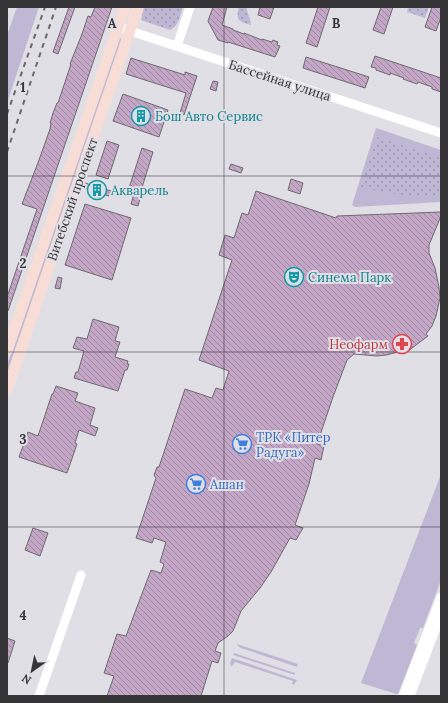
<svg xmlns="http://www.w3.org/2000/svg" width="448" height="703" font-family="Lora,serif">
<defs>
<pattern id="park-dots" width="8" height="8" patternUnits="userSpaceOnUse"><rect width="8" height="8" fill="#bfb8d5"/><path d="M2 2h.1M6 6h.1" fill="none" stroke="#9c96ae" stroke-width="1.8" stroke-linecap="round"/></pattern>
<pattern id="building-back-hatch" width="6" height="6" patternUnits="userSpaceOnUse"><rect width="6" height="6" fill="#c4a6c7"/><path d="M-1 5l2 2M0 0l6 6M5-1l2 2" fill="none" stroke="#a088a2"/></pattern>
</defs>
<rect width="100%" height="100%" fill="#e1dfe6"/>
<!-- grass -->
<g fill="#bfb8d5">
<path d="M 17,7 L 39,7 L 7,103 L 7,35 Z"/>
<path d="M 119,38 L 122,39 L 7,375 L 7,365 Z"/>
<path d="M 376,128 L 441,150 L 441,202 L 355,207 L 352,205 Z"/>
<path d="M 441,474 L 441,580 L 423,628 L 420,628 L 414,643 L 417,645 L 398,694 L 396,694 L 361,683 Z"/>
<path d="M 237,644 L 298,664 L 297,667 L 241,648 L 238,646 Z"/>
<path d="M 234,653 L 295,673 L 295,675 L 233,655 Z"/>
<path d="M 232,658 L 297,680 L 294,685 L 292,684 L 293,681 L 235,662 L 233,665 L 231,666 L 230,663 Z"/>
</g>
<!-- park -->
<g fill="url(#park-dots)">
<path d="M 144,7 L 183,7 C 180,16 179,26 170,30 L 141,20 Z"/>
<path d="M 239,7 L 247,7 C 246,11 251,19 251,25 C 239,22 235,20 239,7 Z"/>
<path d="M 408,7 L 429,7 L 425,18 L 407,12 Z"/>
<path d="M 377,137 L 441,158 L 441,196 L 409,196 L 360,188 Z"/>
</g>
<!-- building -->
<g fill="url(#building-back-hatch)" stroke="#6e6a6e">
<path d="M 69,7 L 75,7 L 58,54 L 53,52 Z"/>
<path d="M 95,7 L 112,7 L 8,311 L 7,311 L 7,297 L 37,209 L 22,204 L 39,160 L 50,129 L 51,123 L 50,123 L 53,113 L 57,103 L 58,103 L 71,64 L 70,64 L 82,34 L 88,16 L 91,17 Z"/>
<path d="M 213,7 L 227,7 L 222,25 L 233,29 L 233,30 L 244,34 L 244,33 L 262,40 L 262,39 L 272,42 L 273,40 L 278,42 L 277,45 L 280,46 L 275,57 L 228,42 L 228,43 L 218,40 L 208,21 Z"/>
<path d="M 260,7 L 274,7 L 270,19 L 258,15 Z"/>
<path d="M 318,7 L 330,7 L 317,47 L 306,43 Z"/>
<path d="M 381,7 L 393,7 L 384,34 L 373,30 Z"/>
<path d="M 432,7 L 441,7 L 441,20 L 440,20 L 436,31 L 425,27 Z"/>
<path d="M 375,56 L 441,78 L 441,92 L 432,89 L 432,87 L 418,82 L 417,84 L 403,79 L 404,78 L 390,73 L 390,75 L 376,70 L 376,68 L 371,67 Z"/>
<path d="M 306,57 L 369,77 L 365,88 L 303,68 Z"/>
<path d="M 131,58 L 185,75 L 185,72 L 197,76 L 184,115 L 180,113 L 186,93 L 126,74 Z"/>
<path d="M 213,81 L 218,82 L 216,91 L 210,89 Z"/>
<path d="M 123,94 L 168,110 L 159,137 L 113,121 Z"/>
<path d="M 107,141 L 119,145 L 108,179 L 96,175 Z"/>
<path d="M 142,148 L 153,152 L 140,194 L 141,195 L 138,206 L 131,204 L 135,190 L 129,188 Z"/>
<path d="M 231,164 L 243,168 L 241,173 L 229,169 Z"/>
<path d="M 291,179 L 303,183 L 300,194 L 288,190 Z"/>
<path d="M 85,183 L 111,191 L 109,196 L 84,188 Z"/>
<path d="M 256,191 L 336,218 L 337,216 L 441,212 L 441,216 L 429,245 L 429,253 L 435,268 L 439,287 L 440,298 L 436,316 L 432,326 L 426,334 L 428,336 L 404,354 L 402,351 L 386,355 L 377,356 L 354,354 L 347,360 L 333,397 L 317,444 L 324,446 L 321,460 L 315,458 L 309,484 L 295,525 L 303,528 L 296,540 L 290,538 L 271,572 L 260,588 L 241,611 L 233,631 L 228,636 L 218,643 L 215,651 L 221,653 L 218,663 L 212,661 L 201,696 L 107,696 L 114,676 L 104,673 L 117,634 L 126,636 L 151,570 L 161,573 L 164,564 L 160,562 L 166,542 L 154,538 L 152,543 L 136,538 L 156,478 L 154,475 L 157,467 L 159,467 L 185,389 L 212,398 L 216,388 L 223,390 L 229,371 L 199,360 L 232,260 L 219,255 L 225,235 L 234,238 L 242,213 L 248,215 Z"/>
<path d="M 85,204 L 131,218 L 112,280 L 65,265 Z"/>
<path d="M 58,277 L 62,278 L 60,289 L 55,288 Z"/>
<path d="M 93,319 L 119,327 L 115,341 L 120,342 L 115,357 L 128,361 L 127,364 L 129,364 L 127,370 L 125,370 L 118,391 L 74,378 L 76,372 L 78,372 L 84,351 L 73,348 L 77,337 L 87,339 Z"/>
<path d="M 56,386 L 78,393 L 75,401 L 95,408 L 90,425 L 98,428 L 95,436 L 79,430 L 75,443 L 77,444 L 67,473 L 19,457 L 28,432 L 38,436 L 52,394 L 53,394 Z"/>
<path d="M 33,528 L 48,533 L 40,556 L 25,550 Z"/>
<path d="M 7,638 L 15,641 L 8,663 L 7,663 Z"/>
</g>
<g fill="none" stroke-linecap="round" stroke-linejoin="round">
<!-- minor -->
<g stroke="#fff" stroke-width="9">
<path d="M 118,27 L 441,133"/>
<path d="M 177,46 L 190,7"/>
<path d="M 39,696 L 81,575"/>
<path d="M 403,696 L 441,597"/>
<path d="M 410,696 L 441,615"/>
</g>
<!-- major -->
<g stroke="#f8ddd6" stroke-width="11">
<path d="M 7,351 L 125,7"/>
<path d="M 7,390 L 138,7"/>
</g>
<!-- rail -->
<g stroke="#6a696d" stroke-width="2" stroke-dasharray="5 5" stroke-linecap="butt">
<path d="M 7,114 L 45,7"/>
<path d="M 7,152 L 56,7"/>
</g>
</g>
<!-- grid -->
<path fill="none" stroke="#353437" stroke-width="1" stroke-opacity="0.55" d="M 224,7 L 224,696M 7,176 L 441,176M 7,352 L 441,352M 7,527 L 441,527"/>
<!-- icons -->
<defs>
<g id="building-ring" transform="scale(1)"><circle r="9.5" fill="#e1dfe6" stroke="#0f9aa8" stroke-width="1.5"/><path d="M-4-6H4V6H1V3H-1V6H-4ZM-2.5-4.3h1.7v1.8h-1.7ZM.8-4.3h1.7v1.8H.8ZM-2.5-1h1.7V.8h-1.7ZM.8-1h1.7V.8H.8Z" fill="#0f9aa8"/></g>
<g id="theatre-ring" transform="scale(1)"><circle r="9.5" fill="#e1dfe6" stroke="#0f9aa8" stroke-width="1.5"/><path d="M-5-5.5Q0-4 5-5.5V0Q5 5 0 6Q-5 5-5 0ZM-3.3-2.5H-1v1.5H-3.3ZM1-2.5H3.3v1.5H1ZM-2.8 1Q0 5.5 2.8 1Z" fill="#0f9aa8"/></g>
<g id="pharmacy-ring" transform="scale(1)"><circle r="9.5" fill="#e1dfe6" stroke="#e0444e" stroke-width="1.5"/><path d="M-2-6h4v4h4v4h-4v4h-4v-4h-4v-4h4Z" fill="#e0444e"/></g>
<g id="supermarket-ring" transform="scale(1)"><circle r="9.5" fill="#e1dfe6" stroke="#3f7fe0" stroke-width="1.5"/><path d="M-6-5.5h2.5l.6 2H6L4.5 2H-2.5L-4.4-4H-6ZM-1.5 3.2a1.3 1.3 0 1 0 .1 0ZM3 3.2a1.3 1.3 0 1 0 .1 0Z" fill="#3f7fe0"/></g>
</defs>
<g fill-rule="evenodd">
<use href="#building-ring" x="141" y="116"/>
<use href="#building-ring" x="97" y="190"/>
<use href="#theatre-ring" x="294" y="277"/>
<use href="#pharmacy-ring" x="402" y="344"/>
<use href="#supermarket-ring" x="242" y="444"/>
<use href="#supermarket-ring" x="196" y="484"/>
</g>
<g text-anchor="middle" stroke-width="4" stroke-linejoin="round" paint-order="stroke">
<!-- street labels -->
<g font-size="13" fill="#353437" stroke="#e1dfe6">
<text transform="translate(280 80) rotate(18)" y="5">Бассейная улица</text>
<text transform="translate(72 199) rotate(-71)" y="5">Витебский проспект</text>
</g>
<!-- culture labels -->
<g font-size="13" fill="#0d838f" stroke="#e1dfe6" text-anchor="start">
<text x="155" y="121">Бош Авто Сервис</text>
<text x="111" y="195">Акварель</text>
<text x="308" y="282">Синема Парк</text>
</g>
<!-- health labels -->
<g font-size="13" fill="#be3a42" stroke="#e1dfe6" text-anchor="end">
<text x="388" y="349">Неофарм</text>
</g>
<!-- shop labels -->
<g font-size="13" fill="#366cbe" stroke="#e1dfe6" text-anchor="start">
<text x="256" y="442">ТРК «Питер<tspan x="256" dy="15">Радуга»</tspan></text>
<text x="210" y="489">Ашан</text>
</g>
</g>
<g font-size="13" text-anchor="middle" font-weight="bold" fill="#353437" stroke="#e1dfe6" stroke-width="4" stroke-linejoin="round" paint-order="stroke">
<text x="112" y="28">A</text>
<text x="336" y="28">B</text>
<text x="23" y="92">1</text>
<text x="23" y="268">2</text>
<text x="23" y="444">3</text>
<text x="23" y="620">4</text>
</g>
<!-- border -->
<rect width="448" height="703" fill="none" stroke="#353437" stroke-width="16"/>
<!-- north arrow -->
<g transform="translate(32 671) rotate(213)" stroke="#e1dfe6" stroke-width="3" paint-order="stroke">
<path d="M0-3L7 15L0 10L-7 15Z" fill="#353437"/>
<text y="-6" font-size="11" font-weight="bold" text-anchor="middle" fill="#353437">N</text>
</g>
</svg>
